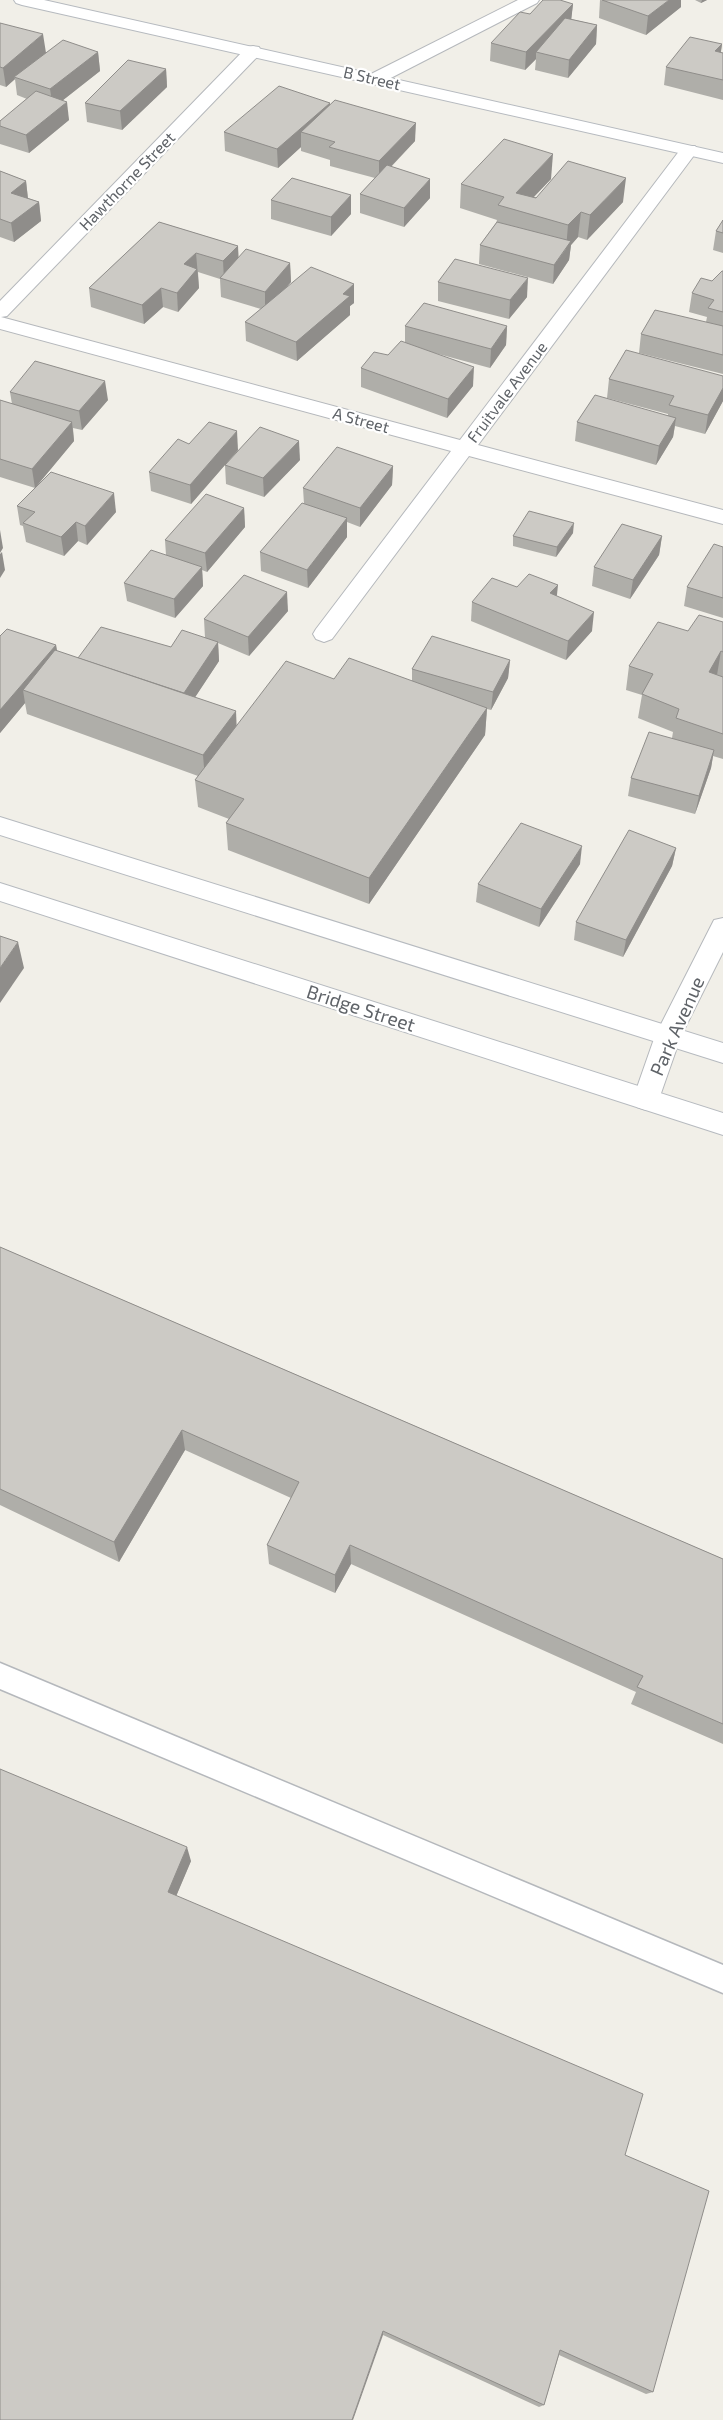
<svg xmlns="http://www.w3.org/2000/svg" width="723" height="2420" font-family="'Exo 2',sans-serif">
<rect width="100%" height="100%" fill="#f1efe8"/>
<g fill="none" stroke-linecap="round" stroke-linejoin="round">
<!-- lane casing -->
<g stroke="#b5b8bc" stroke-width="3">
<path id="lane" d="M 0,1663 L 723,1965 L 723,1993 L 0,1689 Z"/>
</g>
<!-- street casing -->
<g stroke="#b5b8bc" stroke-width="2">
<g id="street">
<path d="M 518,0 L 539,0 L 537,3 L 381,83 L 369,83 L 366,79 L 369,75 Z"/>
<path d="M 253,46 L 259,47 L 261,51 L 259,55 L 7,316 L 1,317 L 460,440 L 683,146 L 695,146 L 698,150 L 695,154 L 478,445 L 723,510 L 723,524 L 469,456 L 332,639 L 324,642 L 316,639 L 313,634 L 316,629 L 451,451 L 0,329 L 0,301 L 247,47 Z"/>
<path d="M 723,918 L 723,952 L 681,1036 L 659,1099 L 655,1107 L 646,1110 L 637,1107 L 633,1099 L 655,1036 L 714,920 Z"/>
</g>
</g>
<!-- secondary casing -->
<g stroke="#b6babf" stroke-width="2">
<g id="secondary">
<path d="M 14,0 L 44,0 L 723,153 L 723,163 L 22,5 L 16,3 Z"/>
<path d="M 0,817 L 723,1043 L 723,1063 L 0,835 Z"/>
<path d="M 0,883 L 723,1113 L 723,1135 L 0,901 Z"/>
</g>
</g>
<!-- lane -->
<use href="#lane" fill="#fff" fill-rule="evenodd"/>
<!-- street -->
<use href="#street" fill="#fff" fill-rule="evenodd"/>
<!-- secondary -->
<use href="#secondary" fill="#fff" fill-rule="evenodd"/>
</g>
<!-- wall -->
<g fill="#afaea9">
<path d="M 600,0 L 681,7 L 646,35 L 599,18 Z"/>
<path d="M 695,0 L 707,0 L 701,3 Z"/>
<path d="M 573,4 L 571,19 L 597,25 L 596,44 L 568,78 L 535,70 L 536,59 L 525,70 L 490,61 L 491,43 L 530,14 Z"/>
<path d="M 0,23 L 46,53 L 98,52 L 100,71 L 63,100 L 69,120 L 29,153 L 0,144 L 0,121 L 27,99 L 17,95 L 15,79 L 6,87 L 0,85 Z"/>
<path d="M 722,44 L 721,52 L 723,53 L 723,100 L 664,85 L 666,67 Z"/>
<path d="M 166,69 L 167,87 L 122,130 L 87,122 L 85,103 Z"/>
<path d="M 330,105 L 415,141 L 391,167 L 430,198 L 404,227 L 360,213 L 360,194 L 375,178 L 330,166 L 330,160 L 301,151 L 301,147 L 278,168 L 225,151 L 224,132 Z"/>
<path d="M 0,171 L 26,181 L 28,198 L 39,202 L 41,221 L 14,242 L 0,237 Z"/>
<path d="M 551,179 L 534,197 L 623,202 L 587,240 L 578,237 L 571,245 L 569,260 L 553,284 L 479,264 L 480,245 L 496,223 L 497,220 L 460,208 L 461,184 Z"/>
<path d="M 271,200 L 351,214 L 331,236 L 271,219 Z"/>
<path d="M 723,220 L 723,253 L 713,250 L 716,231 Z"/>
<path d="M 159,222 L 238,246 L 238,258 L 290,263 L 291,282 L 283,291 L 354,284 L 354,303 L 350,306 L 350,315 L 297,361 L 246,341 L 245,322 L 261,309 L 221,297 L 220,279 L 198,272 L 199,288 L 178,312 L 163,307 L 144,324 L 91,307 L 89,288 Z"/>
<path d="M 723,271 L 723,374 L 639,353 L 641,334 L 706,322 L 707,317 L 689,312 L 692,293 L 712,281 Z"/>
<path d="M 438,282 L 527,297 L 509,319 L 438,301 Z"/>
<path d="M 405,326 L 507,326 L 506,345 L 490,368 L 431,352 L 473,386 L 447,418 L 361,387 L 361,368 L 388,355 L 405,343 Z"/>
<path d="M 723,376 L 723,401 L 705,434 L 675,426 L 673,437 L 656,465 L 575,441 L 577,422 L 668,415 L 668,414 L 607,398 L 609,379 Z"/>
<path d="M 10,392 L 108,400 L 82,430 L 73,428 L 74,441 L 35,488 L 116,512 L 87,545 L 78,541 L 64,556 L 26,542 L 23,526 L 20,525 L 17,506 L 35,488 L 0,477 L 0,400 L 12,404 Z"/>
<path d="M 189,444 L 238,450 L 227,463 L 300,460 L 264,497 L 226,484 L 225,465 L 191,504 L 151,491 L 149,472 Z"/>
<path d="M 393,466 L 392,485 L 360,527 L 347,522 L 347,537 L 308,588 L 261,571 L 260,552 L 304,504 L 303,488 Z"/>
<path d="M 244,508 L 245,527 L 207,572 L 202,570 L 203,586 L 175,618 L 127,601 L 124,583 L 166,555 L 165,540 Z"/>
<path d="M 573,533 L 556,557 L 513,546 L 513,536 Z"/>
<path d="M 662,536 L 659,555 L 630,599 L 592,586 L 594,567 Z"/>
<path d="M 723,547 L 723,618 L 684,606 L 687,587 Z"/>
<path d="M 556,596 L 592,631 L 566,660 L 471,621 L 472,602 Z"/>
<path d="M 288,611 L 249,656 L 218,643 L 219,661 L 195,697 L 237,726 L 334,679 L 412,681 L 412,669 L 510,660 L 508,678 L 491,710 L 487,709 L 485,735 L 369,904 L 228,850 L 226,823 L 229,819 L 198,807 L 195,780 L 198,776 L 27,714 L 25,703 L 0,733 L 0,636 L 56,645 L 57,651 L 78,658 L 171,647 L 205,638 L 204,619 Z"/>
<path d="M 723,622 L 723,759 L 713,756 L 711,768 L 695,814 L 628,796 L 631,778 L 672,738 L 673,732 L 638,718 L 642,695 L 626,690 L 629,666 L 688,631 Z"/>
<path d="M 676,848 L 672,866 L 623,957 L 574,940 L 576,922 Z"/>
<path d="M 580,864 L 539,927 L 476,902 L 478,884 Z"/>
<path d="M 0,1247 L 723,1559 L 723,1744 L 631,1704 L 636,1692 L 351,1564 L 335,1593 L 269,1564 L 267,1545 L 291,1498 L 185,1450 L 119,1562 L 0,1505 Z"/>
<path d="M 0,1769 L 191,1861 L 176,1896 L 625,2155 L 653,2392 L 646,2394 L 559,2355 L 544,2405 L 539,2407 L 383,2335 Z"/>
</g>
<!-- shaded-wall -->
<g fill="#8f8d8a">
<path d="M 669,0 L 681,0 L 681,7 L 646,35 L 648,16 Z"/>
<path d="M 702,0 L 707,0 L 701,3 Z"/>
<path d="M 573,4 L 571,22 L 536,52 L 536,59 L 525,70 L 526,52 Z"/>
<path d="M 597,25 L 596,44 L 568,78 L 569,60 Z"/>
<path d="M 43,34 L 46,53 L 14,77 L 15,79 L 6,87 L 3,68 Z"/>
<path d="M 722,44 L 719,63 L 715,51 Z"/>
<path d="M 98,52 L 100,71 L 53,108 L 50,89 Z"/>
<path d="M 166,69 L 167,87 L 122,130 L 120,111 Z"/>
<path d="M 67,102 L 69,120 L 29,153 L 26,135 Z"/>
<path d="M 330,103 L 330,121 L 301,132 L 301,147 L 278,168 L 277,149 Z"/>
<path d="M 416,123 L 415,141 L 379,179 L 379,161 Z"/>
<path d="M 553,154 L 551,179 L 520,211 L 516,193 Z"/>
<path d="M 626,178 L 623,202 L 587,240 L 590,215 Z"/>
<path d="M 430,179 L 430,198 L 404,227 L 404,208 Z"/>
<path d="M 26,181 L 28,200 L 11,193 Z"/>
<path d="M 351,195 L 351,214 L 331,236 L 331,217 Z"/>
<path d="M 39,202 L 41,221 L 14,242 L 11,223 Z"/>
<path d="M 581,212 L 578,237 L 571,245 L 569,260 L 553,284 L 554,265 L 566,249 L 568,225 Z"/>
<path d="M 238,246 L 239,265 L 224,280 L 223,261 Z"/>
<path d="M 196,253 L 199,288 L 178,312 L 177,293 L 184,264 Z"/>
<path d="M 290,263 L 291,282 L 265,311 L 265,292 Z"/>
<path d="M 528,278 L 527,297 L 509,319 L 510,300 Z"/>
<path d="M 354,284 L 354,303 L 350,306 L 350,315 L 297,361 L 296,342 L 343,294 Z"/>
<path d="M 161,288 L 163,307 L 144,324 L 142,305 Z"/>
<path d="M 507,326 L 506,345 L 490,368 L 491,349 Z"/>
<path d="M 474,367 L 473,386 L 447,418 L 448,399 Z"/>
<path d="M 105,381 L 108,400 L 82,430 L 79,411 Z"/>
<path d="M 723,388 L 723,401 L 705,434 L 708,415 Z"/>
<path d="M 676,418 L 673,437 L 656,465 L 659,446 Z"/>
<path d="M 72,422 L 74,441 L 35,488 L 32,469 Z"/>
<path d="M 237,431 L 238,450 L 191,504 L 190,485 Z"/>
<path d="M 299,441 L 300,460 L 264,497 L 263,478 Z"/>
<path d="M 393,466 L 392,485 L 360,527 L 360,508 Z"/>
<path d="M 114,493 L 116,512 L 87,545 L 85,526 Z"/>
<path d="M 244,508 L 245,527 L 207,572 L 205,553 Z"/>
<path d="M 347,518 L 347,537 L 308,588 L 307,570 Z"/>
<path d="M 76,522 L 78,541 L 64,556 L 61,537 Z"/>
<path d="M 574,523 L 573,533 L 556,557 L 557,547 Z"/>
<path d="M 0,530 L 3,548 L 0,553 Z"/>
<path d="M 662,536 L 659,555 L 630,599 L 633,580 Z"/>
<path d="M 2,552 L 5,570 L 0,578 L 0,554 Z"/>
<path d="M 202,567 L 203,586 L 175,618 L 174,599 Z"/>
<path d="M 558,585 L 556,604 L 550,593 Z"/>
<path d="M 287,592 L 288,611 L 249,656 L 248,637 Z"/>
<path d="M 594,612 L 592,631 L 566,660 L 568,641 Z"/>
<path d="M 218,642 L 219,661 L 186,711 L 184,693 Z"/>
<path d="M 56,645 L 59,664 L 23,690 L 25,703 L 0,733 L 0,710 Z"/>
<path d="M 721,651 L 717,675 L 709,672 Z"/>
<path d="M 510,660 L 508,678 L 491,710 L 493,692 Z"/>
<path d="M 487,708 L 485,735 L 369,904 L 369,878 Z"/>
<path d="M 236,711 L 237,735 L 205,779 L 203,755 Z"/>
<path d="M 714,750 L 711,768 L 695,814 L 699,796 Z"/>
<path d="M 582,846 L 580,864 L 539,927 L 541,909 Z"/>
<path d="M 676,848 L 672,866 L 623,957 L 626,940 Z"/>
<path d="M 18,942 L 24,968 L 0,1003 L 0,968 Z"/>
<path d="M 182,1430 L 185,1450 L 119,1562 L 114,1542 Z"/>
<path d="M 350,1545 L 351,1564 L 335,1593 L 335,1575 Z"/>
<path d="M 187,1847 L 191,1861 L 172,1906 L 168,1892 Z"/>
<path d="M 383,2331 L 383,2335 L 353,2420 L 352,2420 Z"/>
</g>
<!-- building -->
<g fill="#cccac5" stroke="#8f8d8a">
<path d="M 543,0 L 560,0 L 573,4 L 526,52 L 491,43 L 520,12 L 530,14 Z"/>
<path d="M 602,0 L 669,0 L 648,16 Z"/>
<path d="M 565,18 L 597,25 L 569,60 L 536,52 Z"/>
<path d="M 0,23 L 43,34 L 3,68 L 0,67 Z"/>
<path d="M 690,37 L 722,44 L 715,51 L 723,53 L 723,80 L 666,67 Z"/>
<path d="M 63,40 L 98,52 L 50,89 L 14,77 Z"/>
<path d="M 128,60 L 166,69 L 120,111 L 85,103 Z"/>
<path d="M 279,86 L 330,103 L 277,149 L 224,132 Z"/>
<path d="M 36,91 L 67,102 L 26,135 L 0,126 L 0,121 Z"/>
<path d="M 335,100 L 416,123 L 379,161 L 329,147 L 335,142 L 301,132 Z"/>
<path d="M 504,139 L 553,154 L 516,193 L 536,198 L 568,161 L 626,178 L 590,215 L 581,212 L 568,225 L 498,205 L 504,197 L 461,184 Z"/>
<path d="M 387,165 L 430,179 L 404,208 L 360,194 Z"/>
<path d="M 0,171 L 26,181 L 11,193 L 39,202 L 11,223 L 0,219 Z"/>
<path d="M 292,178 L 351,195 L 331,217 L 271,200 Z"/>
<path d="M 723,220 L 723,233 L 716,231 Z"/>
<path d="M 159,222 L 238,246 L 223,261 L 196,253 L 184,264 L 197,269 L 177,293 L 161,288 L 142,305 L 89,288 Z"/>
<path d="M 497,222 L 571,241 L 554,265 L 480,245 Z"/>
<path d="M 246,249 L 290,263 L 265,292 L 220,278 Z"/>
<path d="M 455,259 L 528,278 L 510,300 L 438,282 Z"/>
<path d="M 311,267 L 354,284 L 343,294 L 350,296 L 296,342 L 245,322 Z"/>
<path d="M 722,271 L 723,271 L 723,312 L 708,308 L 714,300 L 692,293 L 701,278 L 712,281 Z"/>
<path d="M 424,303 L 507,326 L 491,349 L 405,326 Z"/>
<path d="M 655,310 L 723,326 L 723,355 L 641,334 Z"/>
<path d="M 401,341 L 474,367 L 448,399 L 361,368 L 374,352 L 388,355 Z"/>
<path d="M 626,350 L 723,376 L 723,388 L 708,415 L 669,405 L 674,396 L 609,379 Z"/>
<path d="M 35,361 L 105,381 L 79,411 L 10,392 Z"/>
<path d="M 595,395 L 676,418 L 659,446 L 577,422 Z"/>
<path d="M 0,400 L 72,422 L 32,469 L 0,459 Z"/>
<path d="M 209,422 L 237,431 L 190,485 L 149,472 L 178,439 L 189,444 Z"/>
<path d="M 260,427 L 299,441 L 263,478 L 225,465 Z"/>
<path d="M 337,447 L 393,466 L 360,508 L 303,488 Z"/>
<path d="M 51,472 L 114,493 L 85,526 L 76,522 L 61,537 L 23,523 L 35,512 L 17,506 Z"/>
<path d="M 206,494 L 244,508 L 205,553 L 165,540 Z"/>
<path d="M 302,503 L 347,518 L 307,570 L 260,552 Z"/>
<path d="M 529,511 L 574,523 L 557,547 L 513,536 Z"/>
<path d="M 622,524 L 662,536 L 633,580 L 594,567 Z"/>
<path d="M 714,544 L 723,547 L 723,598 L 687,587 Z"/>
<path d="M 151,550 L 202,567 L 174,599 L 124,583 Z"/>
<path d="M 529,574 L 558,585 L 550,593 L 594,612 L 568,641 L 472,602 L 492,578 L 517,587 Z"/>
<path d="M 244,575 L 287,592 L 248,637 L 204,619 Z"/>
<path d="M 699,615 L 723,622 L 723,652 L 721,651 L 709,672 L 723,677 L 723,734 L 676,718 L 679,709 L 642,694 L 653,674 L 629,666 L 658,622 L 688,631 Z"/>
<path d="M 101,627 L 171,647 L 182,630 L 218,642 L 184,693 L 78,658 Z"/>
<path d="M 7,629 L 56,645 L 0,710 L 0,636 Z"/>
<path d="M 432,636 L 510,660 L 493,692 L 412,669 Z"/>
<path d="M 55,650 L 236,711 L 203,755 L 23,690 Z"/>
<path d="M 349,658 L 487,708 L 369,878 L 226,823 L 244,799 L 195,780 L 286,661 L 334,679 Z"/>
<path d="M 649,732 L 714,750 L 699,796 L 631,778 Z"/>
<path d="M 521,823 L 582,846 L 541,909 L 478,884 Z"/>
<path d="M 629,830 L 676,848 L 626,940 L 576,922 Z"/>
<path d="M 0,936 L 18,942 L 0,968 Z"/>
<path d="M 0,1247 L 723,1559 L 723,1724 L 637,1687 L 643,1676 L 350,1545 L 335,1575 L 267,1545 L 299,1482 L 182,1430 L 114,1542 L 0,1489 Z"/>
<path d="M 0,1769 L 187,1847 L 168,1892 L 643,2094 L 625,2155 L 709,2191 L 653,2392 L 560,2350 L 544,2405 L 383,2331 L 352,2420 L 0,2420 Z"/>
</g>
<g text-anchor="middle" stroke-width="4.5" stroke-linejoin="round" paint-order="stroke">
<!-- far-street labels -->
<g font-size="16" fill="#5f6368" stroke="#fff">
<text transform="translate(372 78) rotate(13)" y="6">B Street</text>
<text transform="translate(127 181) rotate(-46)" y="6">Hawthorne Street</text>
<text transform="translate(507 392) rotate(-53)" y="6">Fruitvale Avenue</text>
<text transform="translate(361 420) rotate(15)" y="6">A Street</text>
</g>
<!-- street labels -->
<g font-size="19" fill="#5f6368" stroke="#fff">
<text transform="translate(361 1008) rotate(18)" y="7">Bridge Street</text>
<text transform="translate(677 1026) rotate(-66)" y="7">Park Avenue</text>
</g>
</g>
</svg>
